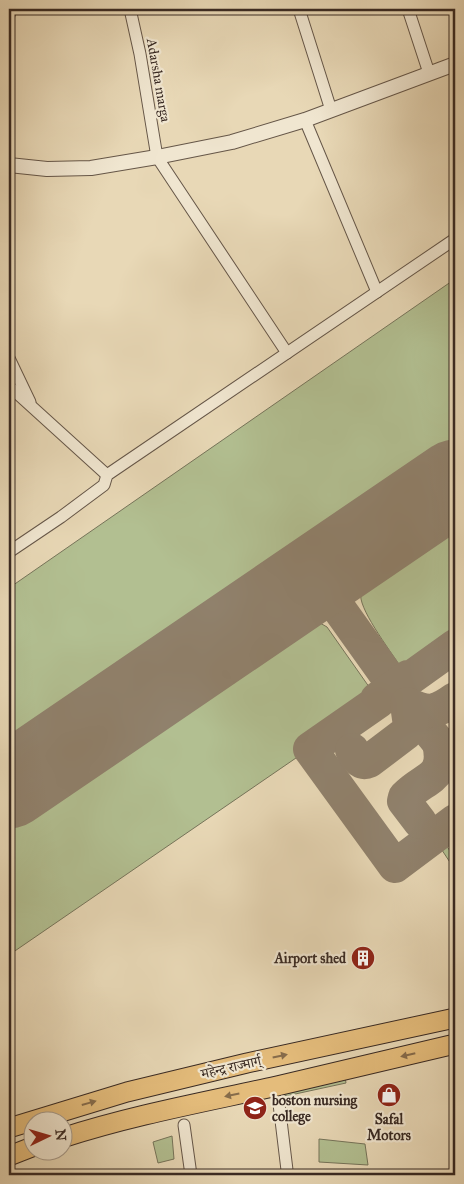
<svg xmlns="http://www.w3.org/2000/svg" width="464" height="1184" font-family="'IM FELL Great Primer','Noto Serif Devanagari',serif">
<rect width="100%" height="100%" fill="#e8d8b6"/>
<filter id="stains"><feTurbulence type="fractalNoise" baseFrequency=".004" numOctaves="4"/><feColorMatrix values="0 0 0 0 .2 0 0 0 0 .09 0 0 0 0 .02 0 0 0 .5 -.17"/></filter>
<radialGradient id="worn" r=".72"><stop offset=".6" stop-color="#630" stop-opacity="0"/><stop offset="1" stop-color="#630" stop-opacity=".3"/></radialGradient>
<!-- green -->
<g fill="#b2bf91" stroke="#76745a">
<path d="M 455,279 L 455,440 L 9,746 L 9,588 Z"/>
<path d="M 455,508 L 455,646 L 409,679 C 397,660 365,619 361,599 C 359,586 366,574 374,564 Z"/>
<path d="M 302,619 L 320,623 L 327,627 L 379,701 L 9,955 L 9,813 L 286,624 L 293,620 Z"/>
<path d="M 443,840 L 455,859 L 455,870 L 438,844 Z"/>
<path d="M 345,1077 L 346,1083 L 286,1096 L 282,1093 Z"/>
<path d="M 172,1136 L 174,1159 L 158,1163 L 153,1142 Z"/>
<path d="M 319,1139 L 365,1144 L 368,1165 L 319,1162 Z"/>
</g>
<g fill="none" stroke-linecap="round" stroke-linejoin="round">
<!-- taxiway -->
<g stroke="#90816c" stroke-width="34">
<path d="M 286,597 C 306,590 321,591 337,606 L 407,704 L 439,743 L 452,751 L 455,751"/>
<path d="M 337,606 C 327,581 334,568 354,551"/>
<path d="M 455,646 L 409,679 L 408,677 L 377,699 L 379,701 L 310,749 L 395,866 L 455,821"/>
<path d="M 352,750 C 357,757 360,765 369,761 L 406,733 L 410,726 L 407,704 C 430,714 435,713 455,699"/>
<path d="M 420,822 L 404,801 L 405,797 C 425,776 447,780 439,743"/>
</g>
<!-- runway -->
<path stroke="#90816c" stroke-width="85" d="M 9,786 L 455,482"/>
<!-- minor casing -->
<g stroke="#655648" stroke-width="13">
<g id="minor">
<path d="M 130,9 L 140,54 L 157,157 L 287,353"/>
<path d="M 299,9 L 331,110"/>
<path d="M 408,9 L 429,73"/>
<path d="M 9,15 L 11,9"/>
<path d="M 305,120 L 377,292"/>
<path d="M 9,358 L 30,402"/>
<path d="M 9,386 L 107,475"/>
<path d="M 9,552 L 61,517 L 104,485 L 107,475 L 455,239"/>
<path d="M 279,1104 L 287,1170"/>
<path d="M 184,1125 L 191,1175"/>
</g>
</g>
<!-- tertiary casing -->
<g stroke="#655648" stroke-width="16">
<path id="tertiary" d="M 9,165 L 47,169 L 91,168 L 157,157 L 232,142 L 305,120 L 455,64"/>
</g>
<!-- trunk casing -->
<g stroke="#392a23" stroke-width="21">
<g id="trunk">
<path d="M 9,1128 L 127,1092 L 247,1063 L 455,1018"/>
<path d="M 62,1138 C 133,1115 205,1102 277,1086 C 337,1072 396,1058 455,1044"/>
<path d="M 9,1156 L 32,1147"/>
</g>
</g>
<!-- minor -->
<use href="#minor" stroke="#f0e6d0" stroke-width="11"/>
<!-- tertiary -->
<use href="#tertiary" stroke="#f0e6d0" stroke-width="14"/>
<!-- trunk -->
<use href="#trunk" stroke="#e4bc7b" stroke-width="19"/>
</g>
<!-- one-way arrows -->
<defs><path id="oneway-solid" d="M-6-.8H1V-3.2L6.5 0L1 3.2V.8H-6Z" transform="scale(1.25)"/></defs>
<g fill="#866c4b">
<use href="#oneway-solid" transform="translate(408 1055) rotate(167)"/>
<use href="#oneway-solid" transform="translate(280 1056) rotate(-12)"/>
<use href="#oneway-solid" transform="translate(232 1095) rotate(168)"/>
<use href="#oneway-solid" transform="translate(89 1103) rotate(-16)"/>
</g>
<!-- icons -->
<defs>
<g id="building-disc" transform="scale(1.25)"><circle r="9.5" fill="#8f2418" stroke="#f0e6d0"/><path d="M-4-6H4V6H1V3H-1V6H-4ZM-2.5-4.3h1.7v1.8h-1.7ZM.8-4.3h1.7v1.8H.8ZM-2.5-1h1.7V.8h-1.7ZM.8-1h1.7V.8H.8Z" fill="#fff"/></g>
<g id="shop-disc" transform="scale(1.25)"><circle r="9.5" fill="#8f2418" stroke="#f0e6d0"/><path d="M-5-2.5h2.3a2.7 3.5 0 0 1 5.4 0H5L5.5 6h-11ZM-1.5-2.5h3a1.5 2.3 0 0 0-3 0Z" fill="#fff"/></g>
<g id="university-disc" transform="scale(1.25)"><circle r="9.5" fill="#8f2418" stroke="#f0e6d0"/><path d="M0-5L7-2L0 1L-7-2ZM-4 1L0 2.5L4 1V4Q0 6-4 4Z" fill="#fff"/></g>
</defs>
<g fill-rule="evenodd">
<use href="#building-disc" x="363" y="958"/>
<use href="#shop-disc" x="389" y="1095"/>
<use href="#university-disc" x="255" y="1108"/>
</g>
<g text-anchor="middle" stroke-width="4.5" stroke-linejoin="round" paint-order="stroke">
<!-- street labels -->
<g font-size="14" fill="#392a23" stroke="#f0e6d0">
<text transform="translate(159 80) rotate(80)" y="5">Adarsha marga</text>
<text transform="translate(231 1067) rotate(-13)" y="5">महेन्द्र राज्मार्ग्</text>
</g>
<!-- poi labels -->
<g font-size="14" font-weight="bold" fill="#392a23" stroke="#f0e6d0" text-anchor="end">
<text x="346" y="963">Airport shed</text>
<text x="272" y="1105" text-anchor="start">boston nursing<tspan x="272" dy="16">college</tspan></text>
<text x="389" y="1124" text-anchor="middle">Safal<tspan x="389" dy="16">Motors</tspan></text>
</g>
</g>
<!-- margin -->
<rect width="464" height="1184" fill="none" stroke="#e8d8b6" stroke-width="30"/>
<rect x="10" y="10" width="444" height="1164" fill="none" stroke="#392a23" stroke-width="2.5"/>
<rect x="15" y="15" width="434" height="1154" fill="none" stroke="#392a23"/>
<!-- north arrow -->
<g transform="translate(48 1136) rotate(85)"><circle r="24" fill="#f0e6d0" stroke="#a79b8b"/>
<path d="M0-4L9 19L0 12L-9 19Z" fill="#8f2418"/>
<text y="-8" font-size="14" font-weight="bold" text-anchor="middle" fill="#392a23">N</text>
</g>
<rect width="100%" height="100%" filter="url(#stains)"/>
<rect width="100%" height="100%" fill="url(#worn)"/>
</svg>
